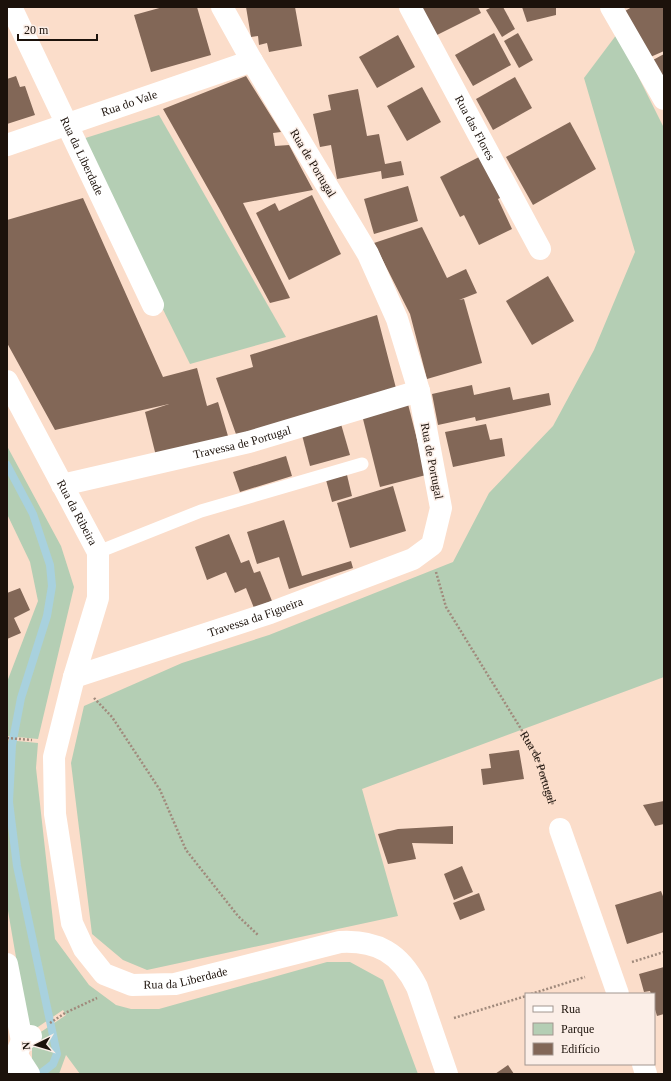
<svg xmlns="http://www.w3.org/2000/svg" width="671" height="1081" font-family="'Times New Roman',serif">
<rect width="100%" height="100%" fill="#fbddca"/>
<!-- green -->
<g fill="#b4ceb4">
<path d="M 617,34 L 664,128 L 664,677 L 362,789 L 398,916 L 147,970 L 123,960 L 92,934 L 71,763 L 84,706 L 182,663 L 269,635 L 453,562 L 489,493 L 553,426 L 594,350 L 635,252 L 584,78 Z"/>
<path d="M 159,115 L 286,337 L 190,364 L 79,140 Z"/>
<path d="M 7,446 L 61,546 L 74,587 L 38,739 L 7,736 L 7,682 L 38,601 L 30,562 L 7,514 Z"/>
<path d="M 7,740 L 38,743 L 36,768 L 55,939 L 89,985 L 116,1005 L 131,1009 L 159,1009 L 327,962 L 350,962 L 383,980 L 418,1074 L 80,1074 L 66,1055 L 59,1074 L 38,1074 L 32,1064 L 32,1038 L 66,1015 L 63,1010 L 29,1033 L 7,905 Z"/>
</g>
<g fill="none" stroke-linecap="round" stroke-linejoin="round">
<!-- stream -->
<path stroke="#a8d1de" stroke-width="8" d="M 7,465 L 33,514 L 50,565 L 52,586 L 47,616 L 21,698 L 12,745 L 9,802 L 17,866 L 57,1054 L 53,1064 L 40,1074"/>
</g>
<!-- building -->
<g fill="#826757">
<path d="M 163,7 L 197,7 L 211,55 L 151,72 L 134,15 Z"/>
<path d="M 246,7 L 295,7 L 302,46 L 269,52 L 267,43 L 259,45 L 258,36 L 251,37 Z"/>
<path d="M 420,7 L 478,7 L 481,13 L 435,36 Z"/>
<path d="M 492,7 L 503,7 L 515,29 L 502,37 L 486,10 Z"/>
<path d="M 522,7 L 556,7 L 556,15 L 527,22 Z"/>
<path d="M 632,7 L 664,7 L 664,51 L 646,59 L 625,11 Z"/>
<path d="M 494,33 L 511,65 L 473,86 L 455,55 Z"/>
<path d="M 518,33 L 533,60 L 519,68 L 504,41 Z"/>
<path d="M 398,35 L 415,67 L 377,88 L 359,57 Z"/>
<path d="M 664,54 L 664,85 L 653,60 Z"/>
<path d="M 16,76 L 20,87 L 25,86 L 35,115 L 7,124 L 7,79 Z"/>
<path d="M 246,76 L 281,132 L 273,133 L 275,146 L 289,145 L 313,190 L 243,203 L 290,298 L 270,303 L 219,208 L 163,109 Z"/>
<path d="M 515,77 L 532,108 L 493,130 L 476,99 Z"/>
<path d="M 422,87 L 441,122 L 407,141 L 387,106 Z"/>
<path d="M 358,89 L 367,136 L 379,134 L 385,164 L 401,161 L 404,175 L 382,179 L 381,171 L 337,179 L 331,145 L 320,147 L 313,114 L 331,110 L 328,95 Z"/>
<path d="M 570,122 L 596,169 L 533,205 L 506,157 Z"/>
<path d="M 481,156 L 502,197 L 498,199 L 512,229 L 479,245 L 464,215 L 460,217 L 440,177 Z"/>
<path d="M 408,186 L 418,221 L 374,234 L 364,199 Z"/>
<path d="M 312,195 L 341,254 L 289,280 L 256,213 L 275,203 L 279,211 Z"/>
<path d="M 83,198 L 163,377 L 197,368 L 207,406 L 218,402 L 228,436 L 156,456 L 145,412 L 169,404 L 55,430 L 7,343 L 7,220 Z"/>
<path d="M 422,227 L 447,278 L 466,269 L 477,293 L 459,300 L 464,299 L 482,363 L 427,379 L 410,314 L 374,243 Z"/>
<path d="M 548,276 L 574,321 L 532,345 L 506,301 Z"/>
<path d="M 377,315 L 397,392 L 237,437 L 216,378 L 253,367 L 250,355 Z"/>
<path d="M 472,385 L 474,395 L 510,387 L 513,400 L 549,393 L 551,405 L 476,421 L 475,417 L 438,425 L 432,394 Z"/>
<path d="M 408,404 L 426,475 L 380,487 L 362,415 Z"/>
<path d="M 341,424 L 350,455 L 310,466 L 302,435 Z"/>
<path d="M 486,424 L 490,440 L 502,438 L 505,456 L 453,467 L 445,432 Z"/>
<path d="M 286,456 L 292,476 L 240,492 L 233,472 Z"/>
<path d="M 347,475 L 352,496 L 332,502 L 326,480 Z"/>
<path d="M 393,486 L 406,531 L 350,548 L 337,503 Z"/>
<path d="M 284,520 L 302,576 L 351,561 L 353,568 L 289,589 L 279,557 L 257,564 L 247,532 Z"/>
<path d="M 229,534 L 241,563 L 249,560 L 254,573 L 260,571 L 272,601 L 254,608 L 246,588 L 235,593 L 226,572 L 207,580 L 195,547 Z"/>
<path d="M 20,588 L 30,610 L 14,618 L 21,633 L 7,639 L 7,593 Z"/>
<path d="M 519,750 L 524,779 L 483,785 L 481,769 L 491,768 L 489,754 Z"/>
<path d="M 664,801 L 664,824 L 655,826 L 643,805 Z"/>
<path d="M 453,826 L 453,844 L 412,843 L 416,859 L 388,864 L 378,834 L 398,829 Z"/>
<path d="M 462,866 L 473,892 L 454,900 L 444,874 Z"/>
<path d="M 661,891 L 664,899 L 664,932 L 627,944 L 615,905 Z"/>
<path d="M 479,893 L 485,910 L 460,920 L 453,903 Z"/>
<path d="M 664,967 L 664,1014 L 657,1016 L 654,1006 L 654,994 L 651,994 L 650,991 L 644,992 L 639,974 Z"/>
<path d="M 508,1065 L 514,1074 L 495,1074 Z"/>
</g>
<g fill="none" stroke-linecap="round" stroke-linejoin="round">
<!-- path -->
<g stroke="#a08a7c" stroke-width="2.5" stroke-dasharray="2 2" stroke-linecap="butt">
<path id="s1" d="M 436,572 L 446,607 L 537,755 L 553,805"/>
<path d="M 94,698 L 112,717 L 160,790 L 186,850 L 238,916 L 259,936"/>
<path d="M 7,738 L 32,740"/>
<path d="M 632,962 L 664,952"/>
<path d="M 531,994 L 585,977"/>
<path d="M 454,1018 L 526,996"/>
<path d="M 50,1023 L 65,1013 L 97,998"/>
</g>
<!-- lane -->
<path stroke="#fff" stroke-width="13" d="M 98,552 L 201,511 L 362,464"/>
<!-- street -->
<g stroke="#fff" stroke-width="22">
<path id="s2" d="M 11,7 L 153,305"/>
<path id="s3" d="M 410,7 L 540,249"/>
<path d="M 611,7 L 664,99"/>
<path id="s4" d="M 7,145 L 252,61"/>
<path id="s5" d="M 7,381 L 98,552 L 98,598 L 74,677 L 54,757 L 55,814 L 72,923 L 84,949 L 104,974 L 132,985 L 175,984 L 340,942 C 377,940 400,953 417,987 L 447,1074"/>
<path id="s6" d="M 62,485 L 249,442 L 419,391"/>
<path id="s7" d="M 74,677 L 270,613 L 413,559 L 432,545 L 441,508 L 419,391 L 397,319 L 368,254 L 252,61 L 222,7"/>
<path d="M 560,829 L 618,994"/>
<path d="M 7,964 L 22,1041 L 31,1036"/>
<path d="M 16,1054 L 29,1074"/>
<path d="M 643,1064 L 646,1074"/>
<path d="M 7,1067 L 12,1064 L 22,1041"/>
</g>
</g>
<g text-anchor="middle" stroke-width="3" stroke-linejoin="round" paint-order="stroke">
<!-- street labels -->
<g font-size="12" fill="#1c120b" stroke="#fbeee7">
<text dy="4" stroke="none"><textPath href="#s4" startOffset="129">Rua do Vale</textPath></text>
<text dy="4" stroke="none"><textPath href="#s3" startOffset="137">Rua das Flores</textPath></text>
<text dy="4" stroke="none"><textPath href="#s2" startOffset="165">Rua da Liberdade</textPath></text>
<text transform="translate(313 163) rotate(59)" y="4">Rua de Portugal</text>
<text dy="4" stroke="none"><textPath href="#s6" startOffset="185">Travessa de Portugal</textPath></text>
<text transform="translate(432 461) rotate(79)" y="4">Rua de Portugal</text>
<text dy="4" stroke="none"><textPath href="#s5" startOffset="149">Rua da Ribeira</textPath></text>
<text dy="4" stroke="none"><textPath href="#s7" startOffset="191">Travessa da Figueira</textPath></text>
<text dy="4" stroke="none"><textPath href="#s1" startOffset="222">Rua de Portugal</textPath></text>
<text dy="4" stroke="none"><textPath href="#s5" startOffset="717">Rua da Liberdade</textPath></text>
</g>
</g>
<!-- border -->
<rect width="671" height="1081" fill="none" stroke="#1c120b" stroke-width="16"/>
<!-- legend -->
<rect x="525" y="993" width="130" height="72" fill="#fbeee7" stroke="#a2968f"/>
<rect x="533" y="1006" width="20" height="6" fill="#ffffff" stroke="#a2968f"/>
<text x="561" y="1013" font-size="12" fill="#1c120b">Rua</text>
<rect x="533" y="1023" width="20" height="12" fill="#b4ceb4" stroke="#a2968f"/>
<text x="561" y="1033" font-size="12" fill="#1c120b">Parque</text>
<rect x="533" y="1043" width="20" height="12" fill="#826757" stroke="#a2968f"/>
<text x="561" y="1053" font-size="12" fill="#1c120b">Edifício</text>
<!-- north arrow -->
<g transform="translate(36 1045) rotate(265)" stroke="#fbeee7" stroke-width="3" paint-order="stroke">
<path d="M0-3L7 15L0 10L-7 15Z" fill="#1c120b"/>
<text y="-6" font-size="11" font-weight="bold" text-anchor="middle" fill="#1c120b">N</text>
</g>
<!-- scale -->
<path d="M18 34v6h79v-6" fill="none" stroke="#1c120b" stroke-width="2"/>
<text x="24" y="34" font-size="12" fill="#1c120b" stroke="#fbeee7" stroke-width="3" paint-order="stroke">20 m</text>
</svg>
